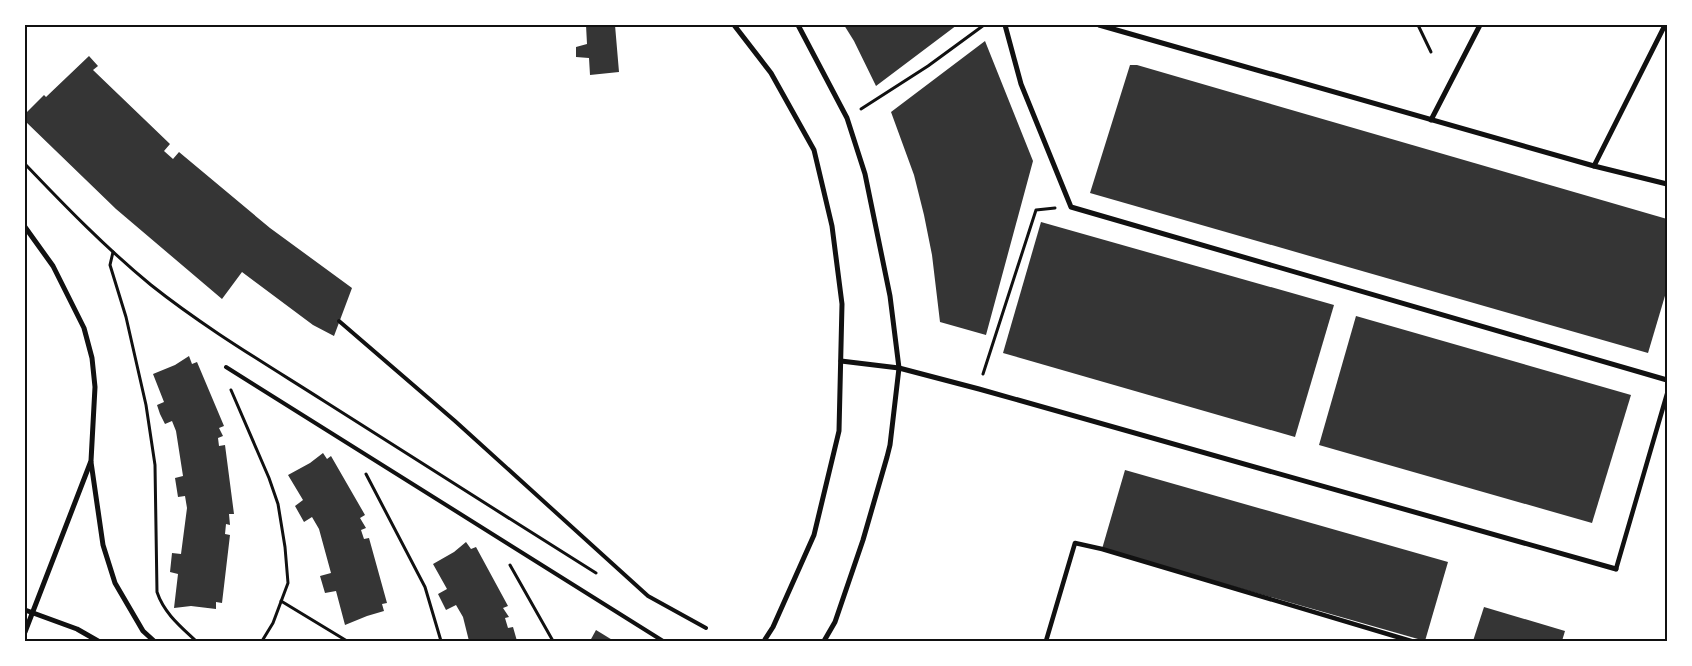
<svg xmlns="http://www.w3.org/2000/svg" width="1692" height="666" font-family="'Archivo Narrow',sans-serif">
<rect width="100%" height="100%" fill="#fff"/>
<!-- building -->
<g fill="#353535">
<path d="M 586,25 L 615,25 L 619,72 L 590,75 L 589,58 L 576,57 L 576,47 L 587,44 Z"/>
<path d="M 844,25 L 957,25 L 876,86 L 854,41 Z"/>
<path d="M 985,41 L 1033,161 L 986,335 L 940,322 L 932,255 L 924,215 L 914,175 L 891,112 Z"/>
<path d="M 89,56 L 98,66 L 93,70 L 170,144 L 164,151 L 173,159 L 179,152 L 270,228 L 352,288 L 334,336 L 313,325 L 242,272 L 222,299 L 116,209 L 25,121 L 25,114 L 44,95 L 46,97 Z"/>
<path d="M 1130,65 L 1137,65 L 1667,219 L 1667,289 L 1648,353 L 1090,193 Z"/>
<path d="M 1041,222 L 1334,305 L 1295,437 L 1003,353 Z"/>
<path d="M 1356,316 L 1631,395 L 1592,523 L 1319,445 Z"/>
<path d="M 189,356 L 192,364 L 197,362 L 224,426 L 219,428 L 223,436 L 218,438 L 219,446 L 225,445 L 234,514 L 229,514 L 230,525 L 226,524 L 225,534 L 230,535 L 222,603 L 216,602 L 216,609 L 191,606 L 174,608 L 178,574 L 170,572 L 172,553 L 181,554 L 187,508 L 185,496 L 178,497 L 175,478 L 183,476 L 176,431 L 172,421 L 165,424 L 160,414 L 157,405 L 164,402 L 153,374 L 175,365 Z"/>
<path d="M 323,453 L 327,459 L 331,456 L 365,515 L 360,518 L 366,528 L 361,530 L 364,539 L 369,538 L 387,603 L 382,604 L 384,611 L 367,616 L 345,625 L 336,591 L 325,593 L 320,576 L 331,573 L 319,529 L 312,517 L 304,522 L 295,506 L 303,500 L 288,475 L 310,463 Z"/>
<path d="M 1125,470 L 1448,562 L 1425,641 L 1102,549 Z"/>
<path d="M 466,542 L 471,549 L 476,547 L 508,606 L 503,608 L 509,617 L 505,618 L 508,628 L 513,627 L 517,641 L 469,641 L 463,617 L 456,605 L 446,610 L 438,594 L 447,589 L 433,564 L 454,552 Z"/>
<path d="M 1484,607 L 1565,631 L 1562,641 L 1473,641 Z"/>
<path d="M 596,630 L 614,641 L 590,641 Z"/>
</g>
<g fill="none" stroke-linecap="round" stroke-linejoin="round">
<!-- path -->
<g stroke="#111" stroke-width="3">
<path d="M 1418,25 L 1431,52"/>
<path d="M 861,109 L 928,66 L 984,25"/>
<path d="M 25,164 C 65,206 106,248 151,285 C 205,328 266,364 324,401 C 414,458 505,516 596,573"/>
<path d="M 113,252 L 110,265 L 126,317 L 146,405 L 155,465 L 157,592 C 164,613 180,626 196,641"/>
<path d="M 983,374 L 1036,210 L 1055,208"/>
<path d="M 231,390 L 269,478 L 278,504 L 285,547 L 288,583 L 273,623 L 262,641"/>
<path d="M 366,474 L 425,587 L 441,641"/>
<path d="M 510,565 L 553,641"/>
<path d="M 281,601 L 347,641"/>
</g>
<!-- service -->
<g stroke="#111" stroke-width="4">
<path d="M 339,321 L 455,421 L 648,596 L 706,628"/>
<path d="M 226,367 L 663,641"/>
</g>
<!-- pedestrian -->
<g stroke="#111" stroke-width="4.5">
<path d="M 1616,569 L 1667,394"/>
<path d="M 1046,641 L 1075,543 L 1102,549 L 1411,641"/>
</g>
<!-- minor -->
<g stroke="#111" stroke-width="5">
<path d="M 734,25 L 771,73 L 814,150 L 832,226 L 842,304 L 839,431 L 814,535 L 773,627 L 764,641"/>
<path d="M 798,25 L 847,118 L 865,174 L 890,296 L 899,368 L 890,445 L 887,457 L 863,540 L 835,622 L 824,641"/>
<path d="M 1005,25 L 1021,84 L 1071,207 L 1667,380"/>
<path d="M 1099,25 L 1594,166 L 1667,184"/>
<path d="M 1431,120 L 1480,25"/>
<path d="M 1594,166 L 1665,25"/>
<path d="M 25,227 L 53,266 L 84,328 L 92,358 L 95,387 L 91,461 L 25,632"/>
<path d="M 841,361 L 899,368 L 979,389 L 1616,569"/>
<path d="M 91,462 L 103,545 L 115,583 L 143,631 L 154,641"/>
<path d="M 25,610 L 77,629 L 98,641"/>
</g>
</g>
<!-- border -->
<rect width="1692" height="666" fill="none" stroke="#ffffff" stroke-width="52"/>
<rect x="26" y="26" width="1640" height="614" fill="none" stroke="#111" stroke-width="2"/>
</svg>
